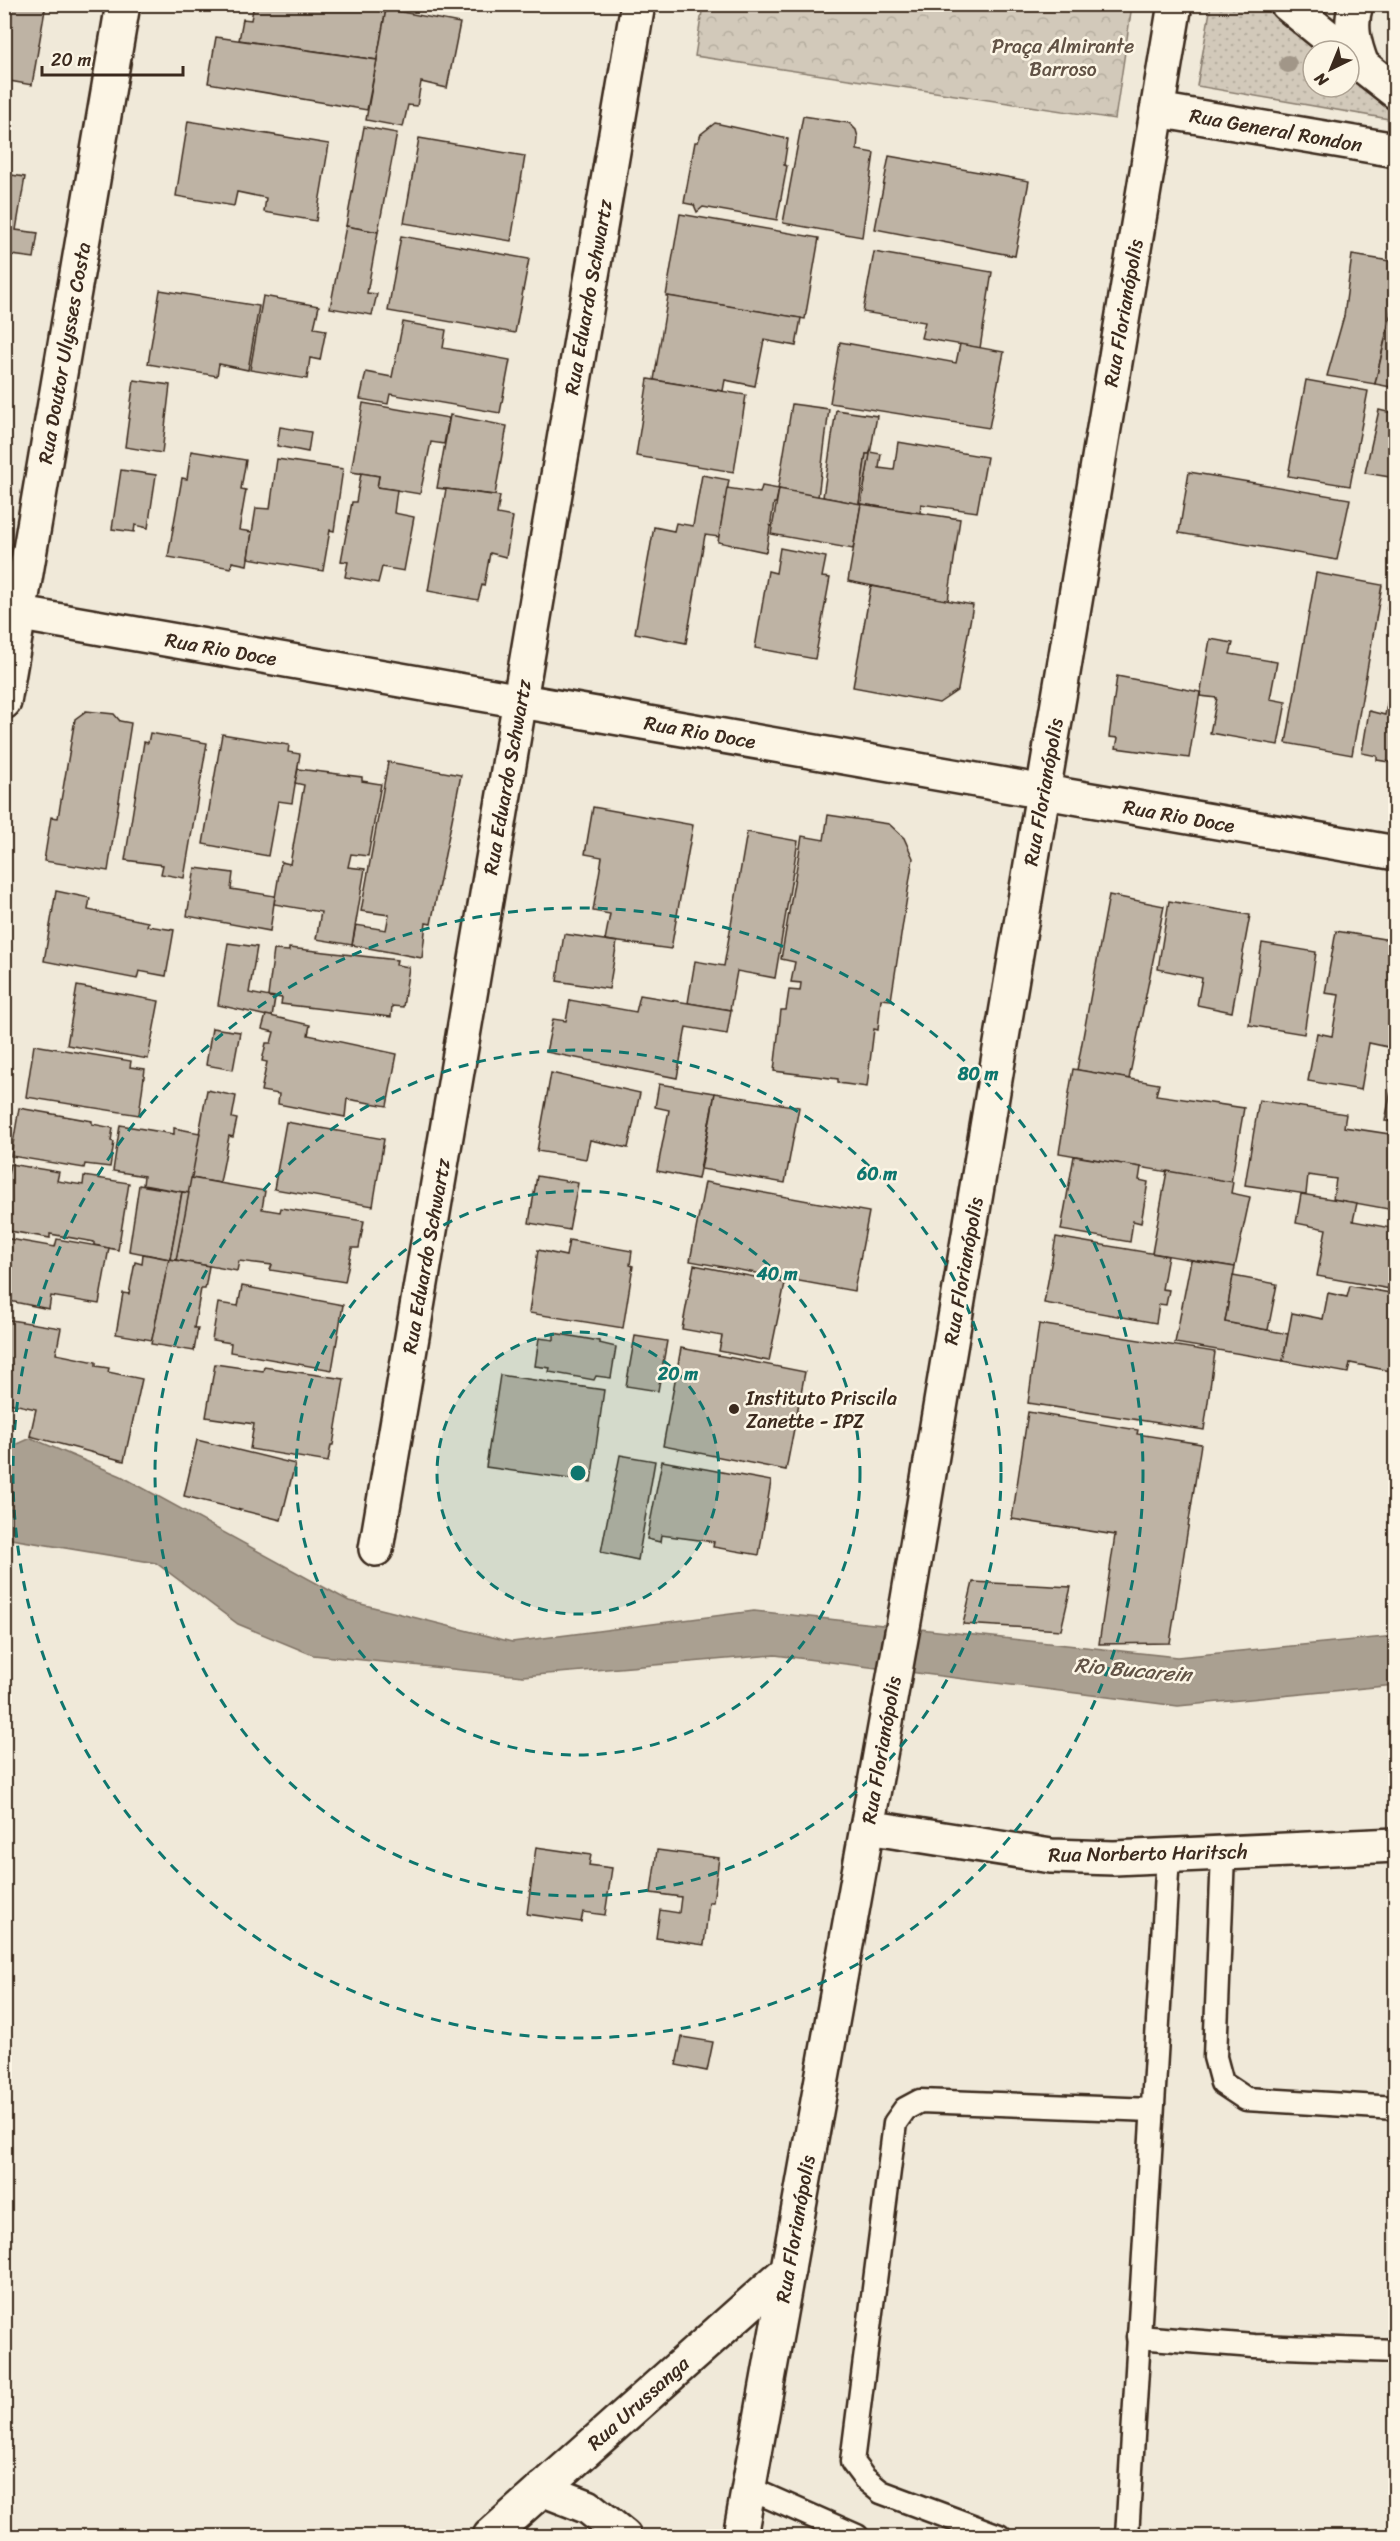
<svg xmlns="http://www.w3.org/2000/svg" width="1400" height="2541" font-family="Sriracha,sans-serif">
<defs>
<pattern id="grass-dots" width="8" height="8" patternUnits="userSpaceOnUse" patternTransform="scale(1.5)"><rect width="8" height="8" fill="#d2c9ba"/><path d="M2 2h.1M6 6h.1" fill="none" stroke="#b5ad9f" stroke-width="1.8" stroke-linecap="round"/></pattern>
<pattern id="park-crowns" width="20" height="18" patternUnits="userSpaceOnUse" patternTransform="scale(1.5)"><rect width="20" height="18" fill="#d2c9ba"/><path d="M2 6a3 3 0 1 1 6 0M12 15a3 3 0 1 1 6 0" fill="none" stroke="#b5ad9f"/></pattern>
</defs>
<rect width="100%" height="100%" fill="#f0e9d9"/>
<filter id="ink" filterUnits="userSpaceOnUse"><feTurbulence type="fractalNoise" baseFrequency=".0167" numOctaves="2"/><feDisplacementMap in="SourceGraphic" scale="12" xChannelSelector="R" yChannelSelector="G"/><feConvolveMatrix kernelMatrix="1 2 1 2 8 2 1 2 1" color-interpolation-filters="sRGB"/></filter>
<g filter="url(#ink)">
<!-- grass -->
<path fill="url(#grass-dots)" stroke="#867a6c" stroke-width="1.5" d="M 1211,5 L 1261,5 L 1318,51 L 1313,51 L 1313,87 L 1349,87 L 1349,77 L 1395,115 L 1395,120 L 1197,86 Z"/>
<!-- park -->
<path fill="url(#park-crowns)" stroke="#867a6c" stroke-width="1.5" d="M 703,5 L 703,4 L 1132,5 L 1115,119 L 695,56 Z"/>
<!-- water -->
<path fill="#aaa091" stroke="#7e7163" stroke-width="1.5" d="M 31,1438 L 121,1476 L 349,1601 L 512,1642 L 754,1611 L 1177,1657 L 1395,1636 L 1395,1685 L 1178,1706 L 775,1655 L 523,1676 L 313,1655 L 238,1624 L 156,1563 L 5,1538 L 4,1450 Z"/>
<!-- building -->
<g fill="#beb3a4" stroke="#3b2a1e" stroke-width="1.5">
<path d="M 4,4 L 46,4 L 32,85 L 4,80 Z"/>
<path d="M 254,4 L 387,4 L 377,60 L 239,40 L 243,19 L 251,20 Z"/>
<path d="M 386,9 L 460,23 L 447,88 L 421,82 L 417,106 L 408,105 L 403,127 L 366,120 Z"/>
<path d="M 216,37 L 377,60 L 367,110 L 208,83 Z"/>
<path d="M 4,95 L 11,96 L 4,135 Z"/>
<path d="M 803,116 L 849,123 L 856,130 L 858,137 L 857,150 L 874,153 L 862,237 L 783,223 Z"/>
<path d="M 188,121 L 329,144 L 316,221 L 264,212 L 266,198 L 237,192 L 234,206 L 176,196 Z"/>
<path d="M 715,123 L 788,139 L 784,165 L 787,166 L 777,220 L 703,207 L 697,212 L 694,205 L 684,203 L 695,142 L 698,142 L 701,134 Z"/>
<path d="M 364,127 L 397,133 L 378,232 L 346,226 Z"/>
<path d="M 419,138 L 525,156 L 511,241 L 404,223 Z"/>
<path d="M 889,156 L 1029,181 L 1015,256 L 875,229 Z"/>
<path d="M 4,174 L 25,177 L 16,230 L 38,233 L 34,258 L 4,254 Z"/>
<path d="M 680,214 L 819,238 L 805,319 L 666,296 Z"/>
<path d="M 346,226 L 378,232 L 367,293 L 377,294 L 372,315 L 330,308 Z"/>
<path d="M 401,236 L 529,259 L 515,333 L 388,311 Z"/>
<path d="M 874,252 L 992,272 L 980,348 L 921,338 L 925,322 L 863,312 Z"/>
<path d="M 1352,255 L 1396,262 L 1396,290 L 1375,384 L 1327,376 L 1344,316 Z"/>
<path d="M 160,290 L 259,306 L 248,370 L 219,364 L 217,376 L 148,364 Z"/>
<path d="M 263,296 L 319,306 L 314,328 L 326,330 L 320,360 L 310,358 L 307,379 L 250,370 Z"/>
<path d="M 668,296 L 801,318 L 796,346 L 764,340 L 755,386 L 725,380 L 723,391 L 654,380 Z"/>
<path d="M 1390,318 L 1396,319 L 1396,388 L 1375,384 Z"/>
<path d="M 403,322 L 446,330 L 443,348 L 510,360 L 500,413 L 390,394 L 388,404 L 360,399 L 366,372 L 392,377 Z"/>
<path d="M 840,342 L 956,363 L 960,344 L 1004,352 L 989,428 L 830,403 Z"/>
<path d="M 648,379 L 746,395 L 734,472 L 636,456 Z"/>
<path d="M 134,380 L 170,385 L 162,453 L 125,447 Z"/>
<path d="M 1306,380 L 1368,391 L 1350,486 L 1288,476 Z"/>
<path d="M 363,403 L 449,418 L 444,444 L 431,442 L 420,494 L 377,487 L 379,476 L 351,472 Z"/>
<path d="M 792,404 L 829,409 L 818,497 L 778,489 Z"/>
<path d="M 836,410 L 877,416 L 870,454 L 866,454 L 859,504 L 823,497 Z"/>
<path d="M 1379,410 L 1396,414 L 1396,478 L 1365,473 Z"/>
<path d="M 450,415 L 507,426 L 495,495 L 437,488 Z"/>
<path d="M 280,427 L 311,432 L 308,452 L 277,446 Z"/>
<path d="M 898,442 L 987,457 L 977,512 L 921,504 L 920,513 L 861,504 L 870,452 L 881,454 L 879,468 L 894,470 Z"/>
<path d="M 191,451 L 246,460 L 241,489 L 246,490 L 239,530 L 252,532 L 247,565 L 232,562 L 231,568 L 168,557 L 182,478 L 187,479 Z"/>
<path d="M 866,454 L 870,454 L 861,504 L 859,504 Z"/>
<path d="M 277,459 L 343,469 L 334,531 L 330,530 L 323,571 L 248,558 L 256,508 L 270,509 Z"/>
<path d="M 121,470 L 156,475 L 148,528 L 135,525 L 134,532 L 112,529 Z"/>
<path d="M 1189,472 L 1350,499 L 1337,560 L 1179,533 Z"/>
<path d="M 361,473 L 379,476 L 377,487 L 397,490 L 394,513 L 414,517 L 404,571 L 382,567 L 378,583 L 345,577 L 348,562 L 341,561 L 352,502 L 356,502 Z"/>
<path d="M 702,475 L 729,480 L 719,537 L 705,535 L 686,643 L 635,633 L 654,527 L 674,531 L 676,523 L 693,526 Z"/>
<path d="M 762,486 L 779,489 L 776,503 L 774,503 L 766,552 L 718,542 L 727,488 L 760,493 Z"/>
<path d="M 446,489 L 500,496 L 497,514 L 513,517 L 506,557 L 490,553 L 484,586 L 482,585 L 478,600 L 428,591 Z"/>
<path d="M 779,489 L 861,504 L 853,549 L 771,534 Z"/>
<path d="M 861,504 L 960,519 L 948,601 L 848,581 Z"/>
<path d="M 780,548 L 826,557 L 822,577 L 830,578 L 815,659 L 755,648 L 768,571 L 776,573 Z"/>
<path d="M 1316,573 L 1382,585 L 1352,755 L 1286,743 Z"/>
<path d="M 1392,578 L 1396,578 L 1396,611 L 1387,609 Z"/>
<path d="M 871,586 L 973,605 L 958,690 L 939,703 L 853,687 Z"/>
<path d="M 1210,639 L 1233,643 L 1230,654 L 1277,662 L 1270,699 L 1286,702 L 1278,745 L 1210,733 L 1217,698 L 1200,696 Z"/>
<path d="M 1396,658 L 1396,763 L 1377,760 L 1377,756 L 1362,753 L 1369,711 L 1385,715 Z"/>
<path d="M 1117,676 L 1200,692 L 1189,758 L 1116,748 L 1118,738 L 1109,737 Z"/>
<path d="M 86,711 L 114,714 L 120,721 L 131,723 L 108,871 L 44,861 L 51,817 L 58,818 L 75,719 Z"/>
<path d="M 150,733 L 207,743 L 184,878 L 161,874 L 163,865 L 125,860 L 144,742 L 148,743 Z"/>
<path d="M 222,734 L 289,745 L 288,752 L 300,754 L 292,803 L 278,801 L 268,856 L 203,844 Z"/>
<path d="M 388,762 L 461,775 L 431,924 L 426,923 L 422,958 L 352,945 L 356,925 L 386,930 L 389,915 L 361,911 Z"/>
<path d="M 298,769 L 362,777 L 362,781 L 381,784 L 368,856 L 351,854 L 348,867 L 365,869 L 352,945 L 316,939 L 321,912 L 274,904 L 281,862 L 290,864 L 304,785 L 295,783 Z"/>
<path d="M 593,807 L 693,825 L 671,949 L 605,940 L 610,914 L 593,911 L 602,857 L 585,854 Z"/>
<path d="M 828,815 L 889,824 L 904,838 L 913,858 L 891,1000 L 881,999 L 878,1030 L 874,1029 L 867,1087 L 838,1083 L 838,1079 L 774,1071 L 781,1010 L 786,1010 L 789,990 L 800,991 L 801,983 L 791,982 L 795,962 L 781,959 L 802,836 L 824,840 Z"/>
<path d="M 747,832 L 798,841 L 775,978 L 737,971 L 730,1010 L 688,1003 L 695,961 L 724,966 Z"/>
<path d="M 195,868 L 233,873 L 231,889 L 275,896 L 270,931 L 187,916 Z"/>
<path d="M 56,891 L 90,898 L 88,910 L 148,922 L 147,926 L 174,930 L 166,976 L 139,971 L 137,979 L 44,961 Z"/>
<path d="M 1109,895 L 1164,906 L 1129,1079 L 1077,1070 Z"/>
<path d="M 1169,901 L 1250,915 L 1232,1012 L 1197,1005 L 1202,978 L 1158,969 Z"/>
<path d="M 1336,931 L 1396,941 L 1396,1003 L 1388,1047 L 1369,1043 L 1361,1090 L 1308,1081 L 1317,1033 L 1332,1036 L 1339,995 L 1325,993 Z"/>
<path d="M 564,934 L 617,942 L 609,989 L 557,981 Z"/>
<path d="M 228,943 L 257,947 L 249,993 L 275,998 L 272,1017 L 218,1005 Z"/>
<path d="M 1262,943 L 1316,952 L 1304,1034 L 1249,1025 Z"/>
<path d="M 289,948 L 397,960 L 396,965 L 409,967 L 403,1007 L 392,1006 L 391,1017 L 281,1004 L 282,998 L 268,996 L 274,950 L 289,951 Z"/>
<path d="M 77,986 L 159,1001 L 148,1059 L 67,1045 Z"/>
<path d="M 640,995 L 731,1010 L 727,1034 L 686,1027 L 677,1078 L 546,1052 L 553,1019 L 566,1021 L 570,1000 L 636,1012 Z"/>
<path d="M 266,1015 L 310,1025 L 308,1035 L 397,1054 L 387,1106 L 347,1099 L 345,1117 L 278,1104 L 279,1094 L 261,1091 L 267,1062 L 262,1061 L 266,1043 L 271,1043 L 274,1032 L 262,1029 Z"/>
<path d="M 212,1028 L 240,1032 L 233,1070 L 206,1065 Z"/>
<path d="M 34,1045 L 131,1061 L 130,1067 L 145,1069 L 139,1115 L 26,1097 Z"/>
<path d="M 1396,1065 L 1396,1122 L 1385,1121 Z"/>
<path d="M 1073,1069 L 1159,1084 L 1156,1095 L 1244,1108 L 1231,1183 L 1059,1153 Z"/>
<path d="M 551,1073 L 640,1093 L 628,1148 L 590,1140 L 586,1159 L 537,1151 Z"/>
<path d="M 659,1084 L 715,1093 L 698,1179 L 657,1171 L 669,1110 L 655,1107 Z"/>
<path d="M 207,1090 L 236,1096 L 232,1118 L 237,1119 L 233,1137 L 229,1136 L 220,1183 L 191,1178 Z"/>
<path d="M 715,1093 L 799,1107 L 785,1183 L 701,1169 Z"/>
<path d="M 1259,1100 L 1346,1114 L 1344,1127 L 1396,1135 L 1396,1162 L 1388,1209 L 1333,1199 L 1336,1179 L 1308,1175 L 1306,1194 L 1245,1185 Z"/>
<path d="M 19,1108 L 92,1121 L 92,1124 L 113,1128 L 111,1141 L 114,1142 L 110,1167 L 85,1164 L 84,1168 L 11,1156 Z"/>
<path d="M 286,1122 L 384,1139 L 373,1206 L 274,1189 Z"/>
<path d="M 120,1125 L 174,1134 L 174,1128 L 200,1133 L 189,1193 L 143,1185 L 144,1176 L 113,1171 Z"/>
<path d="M 1074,1156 L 1141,1167 L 1139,1180 L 1148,1182 L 1141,1223 L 1133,1221 L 1130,1242 L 1061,1230 Z"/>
<path d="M 10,1164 L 59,1172 L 57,1181 L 83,1185 L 84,1176 L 129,1183 L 118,1250 L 94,1245 L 94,1242 L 50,1234 L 50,1238 L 4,1230 L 4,1194 Z"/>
<path d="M 1167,1171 L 1233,1182 L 1231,1193 L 1250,1197 L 1235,1267 L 1152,1253 Z"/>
<path d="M 537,1176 L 578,1183 L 569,1230 L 529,1223 Z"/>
<path d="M 191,1178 L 265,1191 L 262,1209 L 280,1212 L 281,1208 L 364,1221 L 359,1248 L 352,1248 L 345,1282 L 270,1270 L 272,1265 L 239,1261 L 237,1271 L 176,1260 Z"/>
<path d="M 705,1182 L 869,1212 L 854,1291 L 690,1261 Z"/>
<path d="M 139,1185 L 182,1192 L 170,1259 L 129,1251 Z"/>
<path d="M 182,1192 L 189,1193 L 176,1260 L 170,1259 Z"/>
<path d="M 1301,1194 L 1357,1203 L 1353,1221 L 1396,1229 L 1396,1290 L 1317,1276 L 1326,1229 L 1296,1223 Z"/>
<path d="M 1056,1237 L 1168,1256 L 1162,1289 L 1169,1290 L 1166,1305 L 1159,1304 L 1156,1323 L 1044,1303 Z"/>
<path d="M 4,1238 L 55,1247 L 57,1239 L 109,1248 L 99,1304 L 51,1296 L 49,1309 L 4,1300 Z"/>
<path d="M 569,1240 L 632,1251 L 630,1265 L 633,1266 L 623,1328 L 529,1313 L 538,1250 L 566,1256 Z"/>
<path d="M 143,1254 L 169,1259 L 152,1340 L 116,1334 L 123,1293 L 129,1294 L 135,1262 L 142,1264 Z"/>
<path d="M 169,1259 L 209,1266 L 205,1289 L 201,1289 L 194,1328 L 198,1328 L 194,1351 L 151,1344 Z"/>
<path d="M 1191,1260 L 1235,1267 L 1225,1322 L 1288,1334 L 1283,1361 L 1175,1343 Z"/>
<path d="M 694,1265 L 785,1283 L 769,1361 L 719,1351 L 722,1336 L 682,1329 Z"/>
<path d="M 1233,1276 L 1277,1284 L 1268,1330 L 1225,1322 Z"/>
<path d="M 242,1286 L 343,1305 L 332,1370 L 230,1352 L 231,1343 L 212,1340 L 218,1303 L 238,1306 Z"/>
<path d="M 1350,1286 L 1396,1294 L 1396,1372 L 1350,1363 L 1348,1373 L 1283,1361 L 1292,1313 L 1323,1319 L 1328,1293 L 1347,1297 Z"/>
<path d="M 4,1319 L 61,1328 L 56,1354 L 96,1362 L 96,1366 L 109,1368 L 108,1372 L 142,1379 L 124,1461 L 30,1436 L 36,1409 L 4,1402 Z"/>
<path d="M 1039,1324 L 1215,1352 L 1204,1430 L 1028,1403 Z"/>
<path d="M 554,1333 L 599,1341 L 599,1343 L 616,1347 L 611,1378 L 596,1376 L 594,1380 L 549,1372 L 550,1368 L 535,1366 L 539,1338 L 554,1340 Z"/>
<path d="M 635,1336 L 667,1341 L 658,1391 L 626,1386 Z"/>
<path d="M 681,1348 L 805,1372 L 786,1470 L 663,1446 Z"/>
<path d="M 215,1364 L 263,1371 L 264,1367 L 344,1379 L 333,1445 L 331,1445 L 328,1462 L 250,1449 L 254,1424 L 206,1417 Z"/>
<path d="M 500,1375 L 604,1390 L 591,1482 L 486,1467 Z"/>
<path d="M 1028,1412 L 1138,1430 L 1137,1434 L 1201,1444 L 1170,1643 L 1099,1644 L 1115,1535 L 1012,1519 Z"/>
<path d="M 197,1440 L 295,1464 L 281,1520 L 184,1496 Z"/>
<path d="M 620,1455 L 655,1461 L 638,1560 L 601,1552 Z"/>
<path d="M 662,1461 L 771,1481 L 759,1555 L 713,1547 L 714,1542 L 661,1535 L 660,1542 L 647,1539 Z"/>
<path d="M 973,1582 L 1071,1587 L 1061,1630 L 963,1624 Z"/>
<path d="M 536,1847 L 591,1855 L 589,1865 L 612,1868 L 605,1915 L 583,1912 L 581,1922 L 527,1914 Z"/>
<path d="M 657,1850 L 719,1858 L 713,1902 L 709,1902 L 704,1945 L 656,1938 L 660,1910 L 679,1913 L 681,1897 L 651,1893 Z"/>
<path d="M 682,2037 L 713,2042 L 707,2071 L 676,2065 Z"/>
</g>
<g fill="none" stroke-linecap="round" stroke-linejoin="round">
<!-- lane casing -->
<g stroke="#3b2a1e" stroke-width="27">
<g id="lane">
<path d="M 1223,1854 L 1215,2057 L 1222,2083 L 1246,2099 L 1396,2108"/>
<path d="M 1138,2337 L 1254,2346 L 1396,2351"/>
<path d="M 748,2488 L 857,2536"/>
<path d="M 999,2536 L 881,2492 L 864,2478 L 852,2462 L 895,2123 L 905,2109 L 920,2101 L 1152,2110"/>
<path d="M 1127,2536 L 1168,1856"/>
</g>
</g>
<!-- street casing -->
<g stroke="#3b2a1e" stroke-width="38">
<g id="street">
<path d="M 4,611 L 1396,853"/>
<path d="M 4,702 L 123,4"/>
<path d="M 376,1549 L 638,4"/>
<path d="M 867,1827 L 1051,1856 L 1114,1858 L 1396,1845"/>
</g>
</g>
<!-- secondary casing -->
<g stroke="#3b2a1e" stroke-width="38">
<g id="secondary">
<path d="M 1287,4 L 1345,51"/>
<path d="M 1356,4 C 1349,26 1354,44 1362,65"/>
<path d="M 1349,55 L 1396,92"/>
<path d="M 1157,110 L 1396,150"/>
</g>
</g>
<!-- primary casing -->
<g stroke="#3b2a1e" stroke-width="38">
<g id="primary">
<path d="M 542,2489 L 588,2507 L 624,2536"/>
<path d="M 490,2536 L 788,2270"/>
<path d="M 740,2536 L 908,1599 L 1175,4"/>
</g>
</g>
<!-- lane -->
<use href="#lane" stroke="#fcf5e5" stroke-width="22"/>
<!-- street -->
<use href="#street" stroke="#fcf5e5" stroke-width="33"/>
<!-- secondary -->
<use href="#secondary" stroke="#fcf5e5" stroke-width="33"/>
<!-- primary -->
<use href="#primary" stroke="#fcf5e5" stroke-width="33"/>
</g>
<!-- trees -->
<circle fill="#a19688" cx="1288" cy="64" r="9"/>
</g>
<!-- distance rings -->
<circle cx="578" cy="1473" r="141" fill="#0f766e" fill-opacity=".12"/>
<g fill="none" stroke="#0f766e" stroke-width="3" stroke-dasharray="10 8">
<circle cx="578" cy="1473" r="141"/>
<circle cx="578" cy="1473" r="282"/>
<circle cx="578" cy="1473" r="423"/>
<circle cx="578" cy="1473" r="565"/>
</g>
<!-- markers -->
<circle fill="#3b2a1e" stroke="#fcf5e5" stroke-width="2" cx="734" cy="1409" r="6"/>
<g text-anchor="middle" stroke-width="5" stroke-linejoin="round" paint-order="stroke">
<!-- park labels -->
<g font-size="20" fill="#615245" stroke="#fcf5e5">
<text x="1063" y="53">Praça Almirante<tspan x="1063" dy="23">Barroso</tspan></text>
</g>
<!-- street labels -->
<g font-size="20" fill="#3b2a1e" stroke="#fcf5e5">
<text transform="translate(1276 130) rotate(10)" y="7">Rua General Rondon</text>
<text transform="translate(588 297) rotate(-80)" y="7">Rua Eduardo Schwartz</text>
<text transform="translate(1123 313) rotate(-80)" y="7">Rua Florianópolis</text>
<text transform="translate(64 353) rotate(-80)" y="7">Rua Doutor Ulysses Costa</text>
<text transform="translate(221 649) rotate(10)" y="7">Rua Rio Doce</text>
<text transform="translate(700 732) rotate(10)" y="7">Rua Rio Doce</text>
<text transform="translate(507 777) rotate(-80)" y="7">Rua Eduardo Schwartz</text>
<text transform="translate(1043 792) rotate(-80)" y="7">Rua Florianópolis</text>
<text transform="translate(1179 816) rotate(10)" y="7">Rua Rio Doce</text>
<text transform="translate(426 1256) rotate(-80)" y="7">Rua Eduardo Schwartz</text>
<text transform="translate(963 1271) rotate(-80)" y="7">Rua Florianópolis</text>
<text transform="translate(881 1750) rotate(-80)" y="7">Rua Florianópolis</text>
<text transform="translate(1148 1853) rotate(-1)" y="7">Rua Norberto Haritsch</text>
<text transform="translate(795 2229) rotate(-80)" y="7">Rua Florianópolis</text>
<text transform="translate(638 2403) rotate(-42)" y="7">Rua Urussanga</text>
</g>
<!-- poi labels -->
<g font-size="20" fill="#3b2a1e" stroke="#fcf5e5" text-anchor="start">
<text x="746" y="1405">Instituto Priscila<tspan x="746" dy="23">Zanette - IPZ</tspan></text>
</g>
<!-- water labels -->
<g font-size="21" font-style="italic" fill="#625346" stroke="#fcf5e5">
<text transform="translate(1133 1670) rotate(5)" y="7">Rio Bucarein</text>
</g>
</g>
<circle cx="578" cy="1473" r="9" fill="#0f766e" stroke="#fcf5e5" stroke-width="3"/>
<g font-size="18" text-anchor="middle" font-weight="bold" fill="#0f766e" stroke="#fcf5e5" stroke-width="5" stroke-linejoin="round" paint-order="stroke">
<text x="978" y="1080">80 m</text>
<text x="877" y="1180">60 m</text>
<text x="777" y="1280">40 m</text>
<text x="678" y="1380">20 m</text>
</g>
<!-- margin -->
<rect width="1400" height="2541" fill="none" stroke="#fcf5e5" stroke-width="24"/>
<rect x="12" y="12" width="1376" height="2517" fill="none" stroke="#3b2a1e" stroke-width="2" filter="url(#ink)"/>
<!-- north arrow -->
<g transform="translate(1331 69) rotate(223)"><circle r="28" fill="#fcf5e5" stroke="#afa495" stroke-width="1.5"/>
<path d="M0-4.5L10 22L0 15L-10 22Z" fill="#3b2a1e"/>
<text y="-9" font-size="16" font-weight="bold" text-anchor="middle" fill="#3b2a1e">N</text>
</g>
<!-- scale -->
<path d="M42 66v9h141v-9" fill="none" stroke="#3b2a1e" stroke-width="3"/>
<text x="51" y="66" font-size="18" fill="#3b2a1e" stroke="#fcf5e5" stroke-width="4.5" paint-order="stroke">20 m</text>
</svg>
